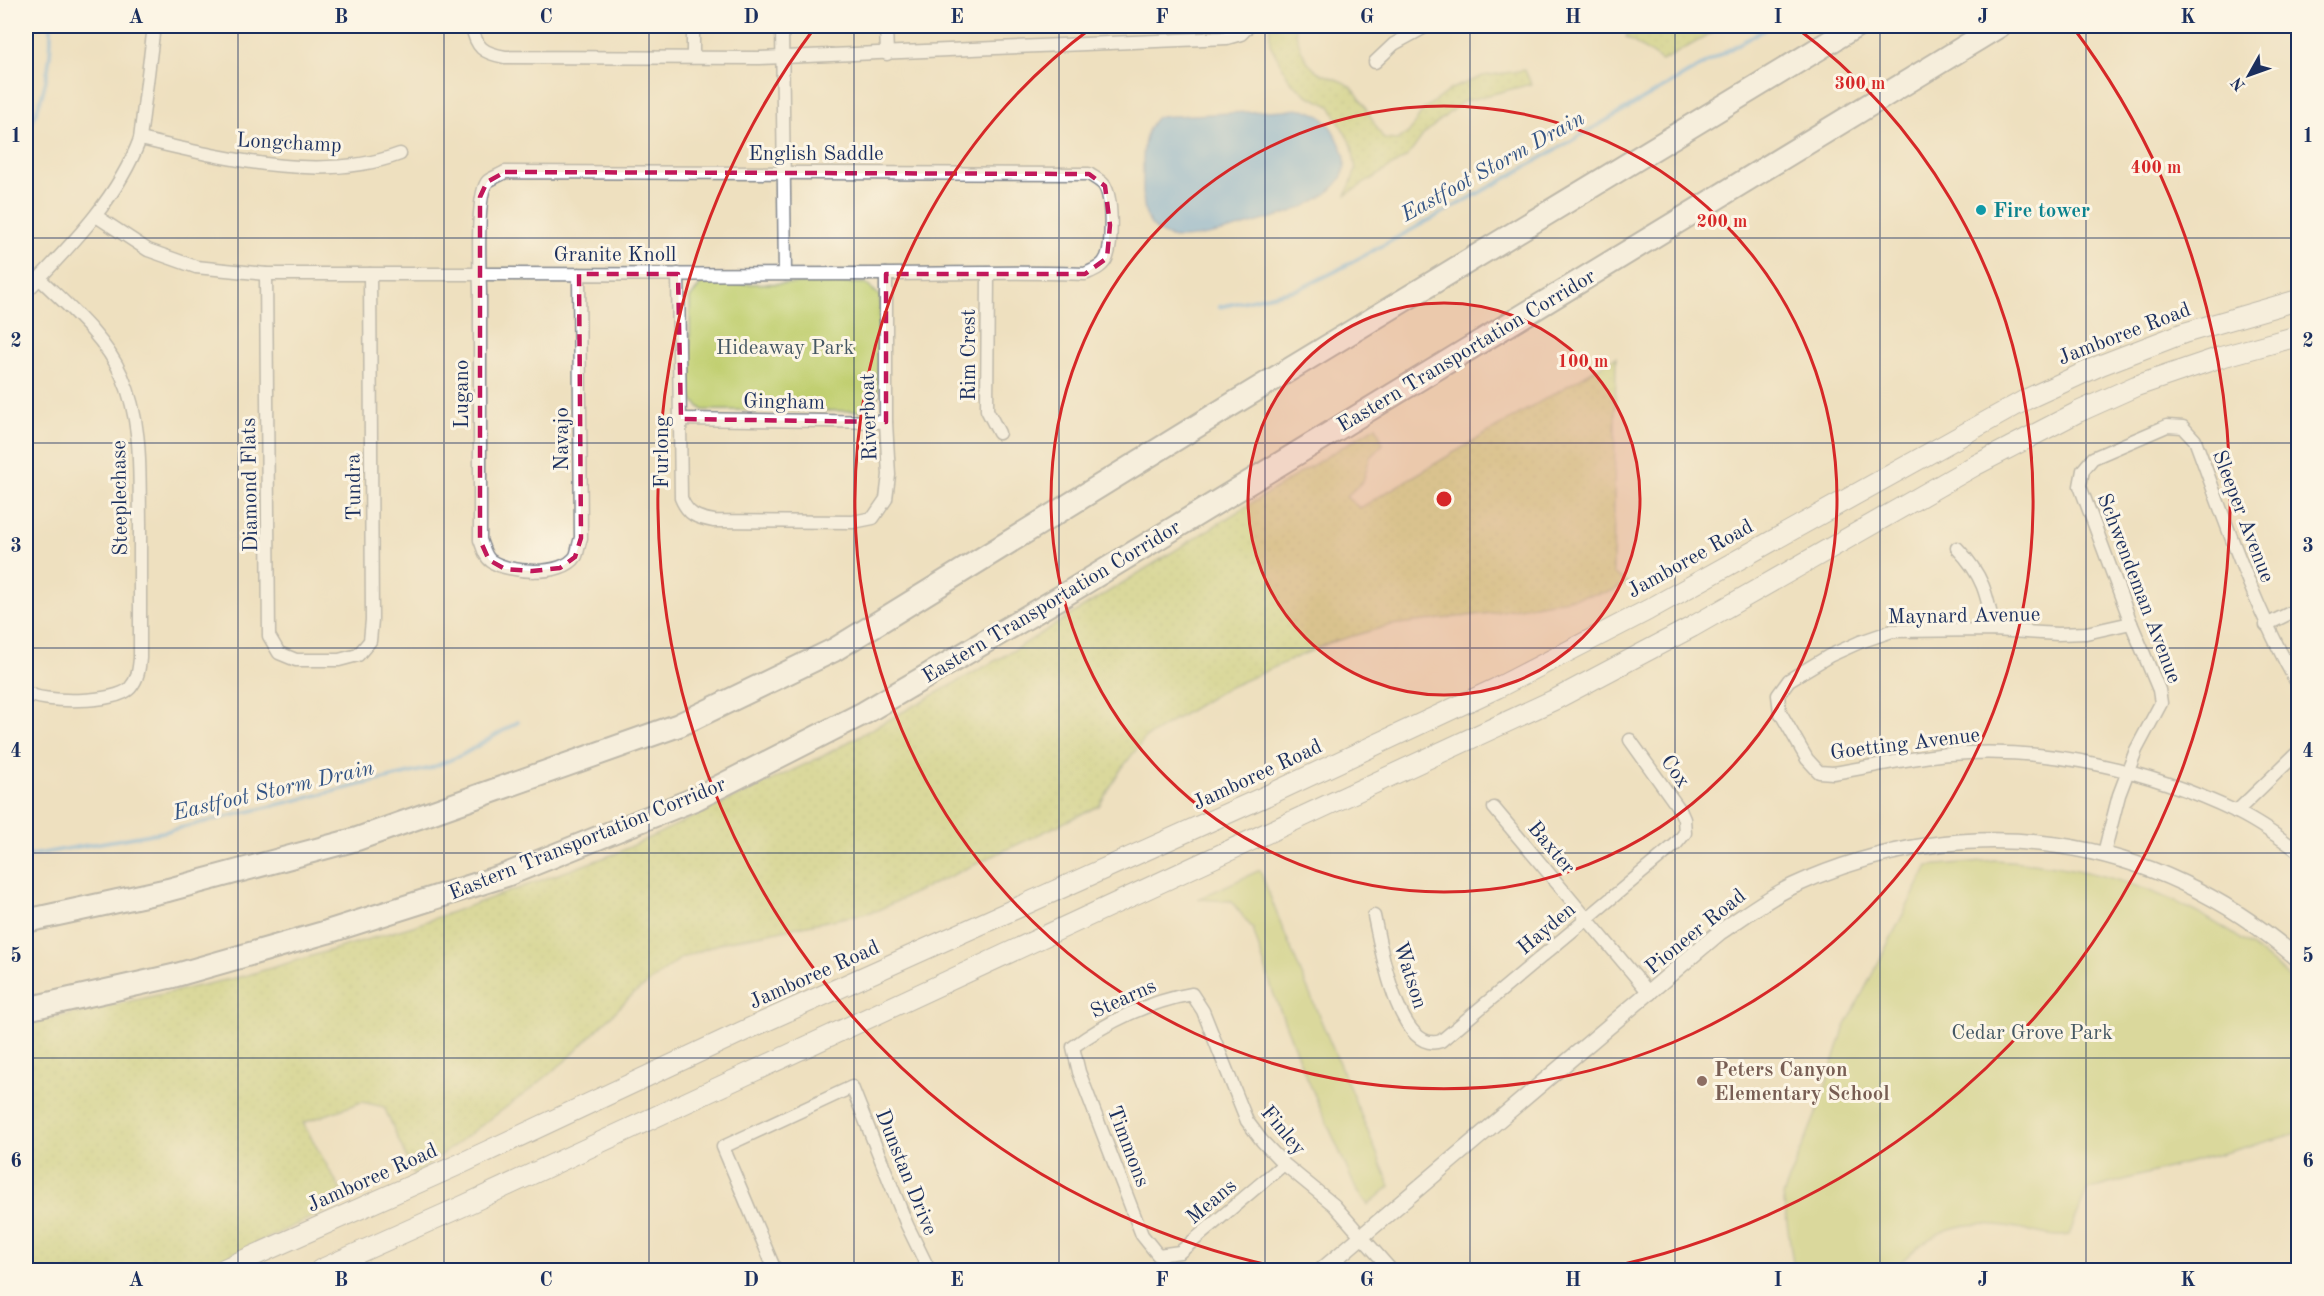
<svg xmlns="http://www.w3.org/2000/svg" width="2324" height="1296" font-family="'Old Standard TT',serif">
<defs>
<pattern id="grass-dots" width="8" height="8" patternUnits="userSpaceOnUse" patternTransform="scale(1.5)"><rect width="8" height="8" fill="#c1cf71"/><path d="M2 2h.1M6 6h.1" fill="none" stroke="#a5b264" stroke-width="1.8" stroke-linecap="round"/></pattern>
</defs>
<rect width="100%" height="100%" fill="#fcf5e5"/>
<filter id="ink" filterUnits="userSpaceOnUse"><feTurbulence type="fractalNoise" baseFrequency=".0167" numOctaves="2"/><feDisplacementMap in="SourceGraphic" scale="12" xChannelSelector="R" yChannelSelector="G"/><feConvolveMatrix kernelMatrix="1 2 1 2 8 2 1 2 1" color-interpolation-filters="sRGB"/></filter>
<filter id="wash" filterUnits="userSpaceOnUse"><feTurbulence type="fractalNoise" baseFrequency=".008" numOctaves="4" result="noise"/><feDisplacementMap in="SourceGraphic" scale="24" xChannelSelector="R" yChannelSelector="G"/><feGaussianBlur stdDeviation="1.35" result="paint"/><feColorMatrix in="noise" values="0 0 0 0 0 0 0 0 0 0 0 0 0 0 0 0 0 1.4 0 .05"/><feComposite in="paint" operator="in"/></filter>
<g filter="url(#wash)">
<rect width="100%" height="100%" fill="#eee0bf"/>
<!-- grass -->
<g fill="url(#grass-dots)" stroke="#6e7f68" stroke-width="1.5">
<path d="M 1270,26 L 1295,26 C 1296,39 1305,64 1317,71 C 1332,80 1345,78 1357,94 C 1367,108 1374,125 1384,139 L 1397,140 L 1409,132 L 1424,109 L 1451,89 L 1483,76 L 1525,70 L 1531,84 L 1462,102 L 1424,134 L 1408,156 L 1346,195 L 1356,170 L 1352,146 L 1330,106 L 1307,95 L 1290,81 L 1270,44 Z"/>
<path d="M 1632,26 L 1725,26 L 1662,61 L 1626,37 Z"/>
<path d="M 1616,357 L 1613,573 L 1628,583 L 1612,591 L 1491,613 L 1391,625 L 1329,643 L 1223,690 L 1145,738 L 1122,768 L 1099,806 L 876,911 L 724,942 L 681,958 L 629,998 L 570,1057 L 531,1089 L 414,1175 L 384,1107 L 362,1102 L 303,1123 L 347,1201 L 199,1270 L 26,1270 L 26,1024 L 244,976 L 413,926 L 617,853 L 823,756 L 1011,652 L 1376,426 L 1383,444 L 1370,457 L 1363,481 L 1346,497 L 1360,508 Z"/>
</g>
<!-- park -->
<g fill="#c1cf71" stroke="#6e7f68" stroke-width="1.5">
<path d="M 865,283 L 880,296 L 878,397 L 866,411 L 703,410 L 690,398 L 690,298 L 701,284 Z"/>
<path d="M 1995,860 C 2112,866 2213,904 2298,986 L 2298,1133 L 2087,1190 L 2069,1235 C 2053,1238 2038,1233 2023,1229 C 1962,1217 1936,1226 1893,1270 L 1794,1270 L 1783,1195 L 1818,1109 L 1844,1029 L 1928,866 Z"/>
<path d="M 1260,870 C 1300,977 1348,1080 1390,1186 L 1368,1205 L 1356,1189 L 1300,1062 L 1273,992 L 1253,929 L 1231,901 L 1198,899 Z"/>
</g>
<!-- water -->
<path fill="#6cabdf" stroke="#446d9e" stroke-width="1.5" d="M 1303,109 C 1322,114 1328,121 1337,138 C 1340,144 1345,152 1345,160 C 1348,189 1305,208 1282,215 C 1253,223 1207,239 1178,238 C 1168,238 1156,232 1150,223 C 1142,211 1143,192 1143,178 C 1143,156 1141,134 1157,117 Z"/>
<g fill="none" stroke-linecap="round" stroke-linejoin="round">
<!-- stream -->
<g stroke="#6cabdf" stroke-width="4">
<path d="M 26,133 C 44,102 52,62 51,26"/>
<path d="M 1219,307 L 1299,289 L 1334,272 L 1510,176 L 1770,26"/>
<path d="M 26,856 L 163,832 L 431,768 L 462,755 L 518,722"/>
</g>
</g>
</g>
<g filter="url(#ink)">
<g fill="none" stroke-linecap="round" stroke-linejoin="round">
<!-- minor casing -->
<g stroke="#84888e" stroke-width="15">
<g id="minor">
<path d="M 472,26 C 476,48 483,53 505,57 L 760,58 L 1227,38 L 1241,34 L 1249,26"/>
<path d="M 782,26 L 785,274"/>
<path d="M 886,26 L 887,54"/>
<path d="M 693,57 L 693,26"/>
<path d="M 1375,62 L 1394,44 L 1427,26"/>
<path d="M 140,139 C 220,157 319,184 400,154"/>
<path d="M 96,216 L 148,250 L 196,267 L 266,274 L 457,274 C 600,275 742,274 885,274 C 951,274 1019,271 1085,274 C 1094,270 1103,267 1107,257 C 1112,244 1113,197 1104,185 C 1101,181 1093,177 1089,174 L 505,172 C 500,175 492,178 488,181 C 475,193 480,274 480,294 L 480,540 C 483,547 485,557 491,561 C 508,573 563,577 576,556 C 578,551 579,543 581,538 L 579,274"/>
<path d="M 266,274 L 269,636 L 279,653 L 296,660 L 339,660 L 358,655 L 370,641 L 372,620 L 370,274"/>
<path d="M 678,274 L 681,498 C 688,515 697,518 714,521 L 853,522 L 873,518 L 886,499 L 889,475 L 886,422 L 886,274"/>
<path d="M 988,274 L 987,410 L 999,433"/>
<path d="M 26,292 C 70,246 117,200 140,139 L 154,26"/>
<path d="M 681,419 L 886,422"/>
<path d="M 1957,548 C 1983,575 1987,594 1994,630"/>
<path d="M 2131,623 L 2086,633 L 2058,634 L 1994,630 L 1892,631 L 1860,642 L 1829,656 L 1789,680 L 1778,695 L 1780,712 L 1807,759 L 1819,772 L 1833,773 C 1871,767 1911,757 1950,754 C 2047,746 2149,770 2237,812 C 2259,823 2279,837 2298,851"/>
<path d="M 2266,625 L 2298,609"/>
<path d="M 26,692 C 41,704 117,703 130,688 C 138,679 139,669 140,658 C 140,613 140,569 140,524 C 139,474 143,423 122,376 C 105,337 69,307 39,278"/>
<path d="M 1494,808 L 1650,994"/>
<path d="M 2236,812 L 2298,752"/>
<path d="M 2104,853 L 2119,795 L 2136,750 L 2161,703 L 2159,690 L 2131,623 L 2080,486 L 2083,470 L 2093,458 L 2167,426 L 2183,427 L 2195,440 C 2226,523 2254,607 2298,685"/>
<path d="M 1374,916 C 1380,943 1398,1056 1441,1041 L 1676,844 L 1685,833 L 1684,819 L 1680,810 L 1630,740"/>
<path d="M 1284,1164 L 1180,1252 L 1158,1255 L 1142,1235 L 1079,1072 L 1073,1047 C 1107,1022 1150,1001 1192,994 L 1203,1011 L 1247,1121 L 1262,1141 L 1284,1164 L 1334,1205 L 1391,1270"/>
<path d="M 775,1270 L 723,1147 L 852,1087 L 907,1225 L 929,1270"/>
</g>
</g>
<!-- tertiary casing -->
<g stroke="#84888e" stroke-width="18">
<path id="tertiary" d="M 1322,1270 L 1720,932 C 1744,916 1767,898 1793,886 C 1968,806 2154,833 2298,959"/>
</g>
<!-- primary casing -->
<g stroke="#84888e" stroke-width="22">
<g id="primary">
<path d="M 222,1270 L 460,1164 L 748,1029 L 1277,791 L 1497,688 L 1648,610 L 2027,399 L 2101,365 L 2184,333 L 2298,300"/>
<path d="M 320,1270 L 463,1206 L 1556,699 L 1692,627 L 1974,466 L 2078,412 L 2136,386 L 2221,357 L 2298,336"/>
</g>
</g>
<!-- motorway casing -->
<g stroke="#84888e" stroke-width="26">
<g id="motorway">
<path d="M 26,921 L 168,890 L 357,839 L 679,725 L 834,650 L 1231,405 L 1856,26"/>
<path d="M 26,1009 L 173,976 L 327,932 L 506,875 L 697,798 L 864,713 L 1061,597 L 1999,26"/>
</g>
</g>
<!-- minor -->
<use href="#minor" stroke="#fff" stroke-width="12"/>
<!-- tertiary -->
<use href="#tertiary" stroke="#fff" stroke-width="15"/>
<!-- primary -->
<use href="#primary" stroke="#fff" stroke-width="20"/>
<!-- motorway -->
<use href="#motorway" stroke="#fff" stroke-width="22"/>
</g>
</g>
<!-- marked area -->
<path d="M0 0H2324V1296H0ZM 505,172 L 1089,174 L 1105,186 L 1110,225 L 1107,258 L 1085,274 L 886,274 L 886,422 L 681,419 L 678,274 L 579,274 L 581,538 L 575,557 L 560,568 L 532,571 L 505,569 L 489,560 L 480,540 L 480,197 L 487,182 Z" fill="#eee0bf" fill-opacity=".55" fill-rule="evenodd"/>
<path fill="none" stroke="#c2185b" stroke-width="4.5" stroke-dasharray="12 8" stroke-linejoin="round" d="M 505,172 L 1089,174 L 1105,186 L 1110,225 L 1107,258 L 1085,274 L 886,274 L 886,422 L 681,419 L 678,274 L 579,274 L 581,538 L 575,557 L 560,568 L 532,571 L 505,569 L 489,560 L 480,540 L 480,197 L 487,182 Z"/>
<!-- grid -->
<path fill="none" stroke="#1b2f5e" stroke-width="1.5" stroke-opacity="0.55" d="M 238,26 L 238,1270M 444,26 L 444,1270M 649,26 L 649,1270M 854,26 L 854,1270M 1059,26 L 1059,1270M 1265,26 L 1265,1270M 1470,26 L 1470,1270M 1675,26 L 1675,1270M 1880,26 L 1880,1270M 2086,26 L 2086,1270M 26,238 L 2298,238M 26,443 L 2298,443M 26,648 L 2298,648M 26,853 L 2298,853M 26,1058 L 2298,1058"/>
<!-- distance rings -->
<circle cx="1444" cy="499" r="196" fill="#d62828" fill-opacity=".12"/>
<g fill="none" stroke="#d62828" stroke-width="3">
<circle cx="1444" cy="499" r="196"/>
<circle cx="1444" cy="499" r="393"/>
<path d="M1794 26A589 589 0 1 1 1094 26"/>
<path d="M1287 1269A786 786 0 0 1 816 26M2072 26A786 786 0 0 1 1601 1269"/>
</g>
<!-- markers -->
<circle fill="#0f9aa8" stroke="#fcf5e5" stroke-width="2" cx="1981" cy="210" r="6"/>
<circle fill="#8d6e63" stroke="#fcf5e5" stroke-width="2" cx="1702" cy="1081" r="6"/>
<g text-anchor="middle" stroke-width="6" stroke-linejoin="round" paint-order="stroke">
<!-- street labels -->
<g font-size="21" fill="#1b2f5e" stroke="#fcf5e5">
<text transform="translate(289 142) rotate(3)" y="7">Longchamp</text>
<text x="816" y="160">English Saddle</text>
<text x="615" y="261">Granite Knoll</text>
<text transform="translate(2124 333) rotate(-21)" y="7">Jamboree Road</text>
<text transform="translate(1466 350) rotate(-31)" y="7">Eastern Transportation Corridor</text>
<text transform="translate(968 355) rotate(-90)" y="7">Rim Crest</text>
<text transform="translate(461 394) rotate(-90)" y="7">Lugano</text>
<text transform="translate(784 401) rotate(1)" y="7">Gingham</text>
<text transform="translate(868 417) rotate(-92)" y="7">Riverboat</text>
<text transform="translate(561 439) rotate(-90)" y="7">Navajo</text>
<text transform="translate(661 452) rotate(-90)" y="7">Furlong</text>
<text transform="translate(249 485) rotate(-91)" y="7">Diamond Flats</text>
<text transform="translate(353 487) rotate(-91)" y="7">Tundra</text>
<text transform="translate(119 498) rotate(-91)" y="7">Steeplechase</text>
<text transform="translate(2244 516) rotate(69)" y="7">Sleeper Avenue</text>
<text transform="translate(1690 558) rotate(-29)" y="7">Jamboree Road</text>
<text transform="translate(2140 588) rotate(69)" y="7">Schwendeman Avenue</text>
<text transform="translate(1051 601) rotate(-31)" y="7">Eastern Transportation Corridor</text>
<text transform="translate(1964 615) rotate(-1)" y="7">Maynard Avenue</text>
<text transform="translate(1905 743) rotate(-7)" y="7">Goetting Avenue</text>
<text transform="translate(1676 771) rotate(55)" y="7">Cox</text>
<text transform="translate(1257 774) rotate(-25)" y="7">Jamboree Road</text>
<text transform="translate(587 838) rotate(-22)" y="7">Eastern Transportation Corridor</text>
<text transform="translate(1552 847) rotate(50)" y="7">Baxter</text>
<text transform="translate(1546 928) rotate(-40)" y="7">Hayden</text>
<text transform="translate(1695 931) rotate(-39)" y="7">Pioneer Road</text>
<text transform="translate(814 974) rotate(-24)" y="7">Jamboree Road</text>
<text transform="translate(1411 975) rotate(72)" y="7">Watson</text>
<text transform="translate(1123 998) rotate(-24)" y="7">Stearns</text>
<text transform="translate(1284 1130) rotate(50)" y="7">Finley</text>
<text transform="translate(1129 1146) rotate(69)" y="7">Timmons</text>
<text transform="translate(907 1172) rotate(68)" y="7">Dunstan Drive</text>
<text transform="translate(372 1177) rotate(-24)" y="7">Jamboree Road</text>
<text transform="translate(1211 1201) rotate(-40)" y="7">Means</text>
</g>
<!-- culture labels -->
<g font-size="21" font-weight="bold" fill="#0d838f" stroke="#fcf5e5" text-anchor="start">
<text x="1993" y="217">Fire tower</text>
</g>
<!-- park labels -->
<g font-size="21" fill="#445763" stroke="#fcf5e5">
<text x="785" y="354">Hideaway Park</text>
<text x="2032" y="1039">Cedar Grove Park</text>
</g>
<!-- education labels -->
<g font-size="21" font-weight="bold" fill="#785e54" stroke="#fcf5e5" text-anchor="start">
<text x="1714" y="1076">Peters Canyon<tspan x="1714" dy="24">Elementary School</tspan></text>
</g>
<!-- water labels -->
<g font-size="22" font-style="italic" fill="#335485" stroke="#fcf5e5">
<text transform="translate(1492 165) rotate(-29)" y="8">Eastfoot Storm Drain</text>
<text transform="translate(273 789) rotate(-13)" y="8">Eastfoot Storm Drain</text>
</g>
</g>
<circle cx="1444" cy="499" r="9" fill="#d62828" stroke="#fcf5e5" stroke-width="3"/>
<g font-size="18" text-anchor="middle" font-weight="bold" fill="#d62828" stroke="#fcf5e5" stroke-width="6" stroke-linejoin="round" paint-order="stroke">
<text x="1860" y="89">300 m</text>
<text x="2156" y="173">400 m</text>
<text x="1722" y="227">200 m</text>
<text x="1583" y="367">100 m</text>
</g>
<!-- margin -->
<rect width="2324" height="1296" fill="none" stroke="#fcf5e5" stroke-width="66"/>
<!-- north arrow -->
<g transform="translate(2249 75) rotate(230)" stroke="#fcf5e5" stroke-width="4.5" paint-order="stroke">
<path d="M0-4.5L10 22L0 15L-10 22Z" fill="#1b2f5e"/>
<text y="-9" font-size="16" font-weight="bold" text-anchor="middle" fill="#1b2f5e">N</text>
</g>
<rect x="33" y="33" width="2258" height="1230" fill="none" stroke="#1b2f5e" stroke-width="2"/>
<g font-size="20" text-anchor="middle" font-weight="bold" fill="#1b2f5e">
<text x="136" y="23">A</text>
<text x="341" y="23">B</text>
<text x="546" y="23">C</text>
<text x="751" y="23">D</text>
<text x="957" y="23">E</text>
<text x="1162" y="23">F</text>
<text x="1367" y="23">G</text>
<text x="1573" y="23">H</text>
<text x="1778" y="23">I</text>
<text x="1983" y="23">J</text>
<text x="2188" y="23">K</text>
<text x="16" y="142">1</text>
<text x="2308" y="142">1</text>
<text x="16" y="347">2</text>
<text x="2308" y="347">2</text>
<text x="16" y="552">3</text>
<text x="2308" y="552">3</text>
<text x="16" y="757">4</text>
<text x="2308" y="757">4</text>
<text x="16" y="962">5</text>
<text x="2308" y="962">5</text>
<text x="16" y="1167">6</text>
<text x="2308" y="1167">6</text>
<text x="136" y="1286">A</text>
<text x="341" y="1286">B</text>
<text x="546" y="1286">C</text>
<text x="751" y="1286">D</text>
<text x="957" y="1286">E</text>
<text x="1162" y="1286">F</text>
<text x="1367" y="1286">G</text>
<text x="1573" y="1286">H</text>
<text x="1778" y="1286">I</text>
<text x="1983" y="1286">J</text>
<text x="2188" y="1286">K</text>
</g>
</svg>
